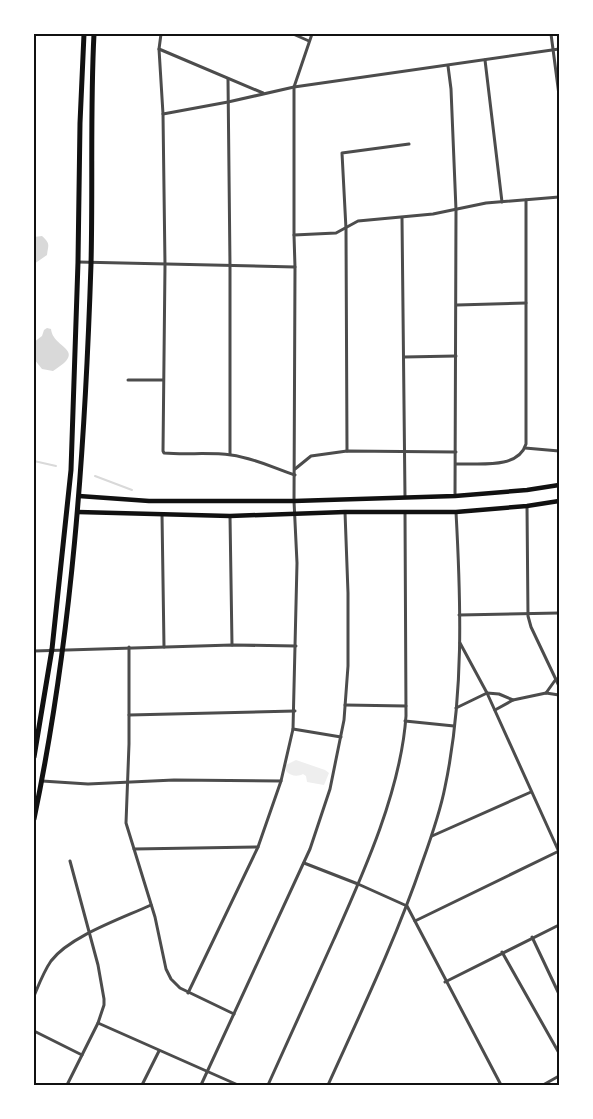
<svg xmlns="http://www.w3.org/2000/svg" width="593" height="1119" font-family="'Exo 2',sans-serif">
<rect width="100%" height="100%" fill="#fff"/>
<!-- green -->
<path fill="#eee" d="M 296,760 L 325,770 L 329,773 L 324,785 L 307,782 L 306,776 L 303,774 C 298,777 290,776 286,771 L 286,765 Z"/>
<!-- water -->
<g fill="#d9d9d9">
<path d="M 42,236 C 51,244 48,245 47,255 L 34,264 L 34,237 Z"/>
<path d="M 47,328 L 51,329 C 53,349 89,349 53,371 L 42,369 L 34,359 L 34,342 L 42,336 L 44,330 Z"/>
</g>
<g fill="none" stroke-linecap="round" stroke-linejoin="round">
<!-- stream -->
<g stroke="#d9d9d9" stroke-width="2">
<path d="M 34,461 L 56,466"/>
<path d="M 95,476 L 132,490"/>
</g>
<!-- minor -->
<g stroke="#4c4c4c" stroke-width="3">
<path d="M 161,34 L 159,49 L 163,114 L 165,265 L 163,451 L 164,453 C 186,455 209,452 231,455 C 254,458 274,468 295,475"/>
<path d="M 293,34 L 309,41"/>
<path d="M 551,34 L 559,95"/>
<path d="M 159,49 L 263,93"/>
<path d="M 485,60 L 502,202"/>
<path d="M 448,66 L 451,89 L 456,210 L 455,496"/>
<path d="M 228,79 L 230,266 L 230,454"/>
<path d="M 163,114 L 228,102 L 294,87 L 559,49"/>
<path d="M 402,218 L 405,497"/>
<path d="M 294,235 L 294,87 L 312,34"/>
<path d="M 78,262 L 295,267 L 294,235 L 336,233 L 358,221 L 433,214 L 486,203 L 559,197"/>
<path d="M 457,305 L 526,303"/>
<path d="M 404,357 L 456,356"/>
<path d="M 128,380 L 163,380"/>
<path d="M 525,448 L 559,451"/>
<path d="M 347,451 L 346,229 L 342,153 L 409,144"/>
<path d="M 456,464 C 477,463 518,470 526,444 L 526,200"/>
<path d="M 295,469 L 311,456 L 347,451 L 456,452"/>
<path d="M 527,506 L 528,616 L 531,627 L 559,686"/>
<path d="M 162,514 L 164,647"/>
<path d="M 230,516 L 232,645"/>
<path d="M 459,615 L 559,613"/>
<path d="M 460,643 L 487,693 L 559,852"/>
<path d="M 129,647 L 129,744 L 126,823 L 155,917 L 166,969 L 171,979 L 180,988 L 234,1014"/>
<path d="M 34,651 L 232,645 L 296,646"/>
<path d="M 546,693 L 556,679"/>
<path d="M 345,705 L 406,706"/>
<path d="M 456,708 L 487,693 L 499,694 L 513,700 L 546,693 L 559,695"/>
<path d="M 495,710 L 513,700"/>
<path d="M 129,715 L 295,711"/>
<path d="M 405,721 L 454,726"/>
<path d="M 293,729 L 341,737"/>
<path d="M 42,781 L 88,784 L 174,780 L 281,781"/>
<path d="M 432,836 L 531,792"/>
<path d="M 134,849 L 258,847"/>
<path d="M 304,863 L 358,884 L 407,906 L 501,1085"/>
<path d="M 415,921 L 559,851"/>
<path d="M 532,937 L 559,994"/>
<path d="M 502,952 L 559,1053"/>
<path d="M 445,982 L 559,925"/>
<path d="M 188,993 L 258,847 L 281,781 L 293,729 L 297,563 L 294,501 L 295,267"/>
<path d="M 34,996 C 39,984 44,971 51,961 C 70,936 123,918 151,905"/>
<path d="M 98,1023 L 238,1085"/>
<path d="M 34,1031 L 82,1055"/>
<path d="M 67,1085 L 98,1023 L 104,1005 L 104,999 L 98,965 L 70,861"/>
<path d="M 142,1085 L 159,1051"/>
<path d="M 201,1085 L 310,849 L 330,789 L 344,720 L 348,666 L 348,593 L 345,512"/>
<path d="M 268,1085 C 290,1037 312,988 334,939 C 364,872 401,790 406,716 L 405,512"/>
<path d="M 328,1085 C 361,1012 396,939 422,863 C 431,838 440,813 445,787 C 464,697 461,603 456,512"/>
<path d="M 543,1085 L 559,1076"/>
</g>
<!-- secondary -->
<g stroke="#111" stroke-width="4.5">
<path d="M 79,496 L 149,501 L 294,501 L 455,496 L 527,490 L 559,485"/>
<path d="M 78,512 L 230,516 L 345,512 L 456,512 L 527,506 L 559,501"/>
</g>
<!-- primary -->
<g stroke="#111" stroke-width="5">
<path d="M 34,757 L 52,649 L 71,470 L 78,262 L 80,123 L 84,34"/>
<path d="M 34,819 C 72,637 85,449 91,264 C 93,187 90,110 94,34"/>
</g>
</g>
<!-- border -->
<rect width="593" height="1119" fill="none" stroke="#ffffff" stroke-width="70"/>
<rect x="35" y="35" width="523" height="1049" fill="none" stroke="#111" stroke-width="2"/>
</svg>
